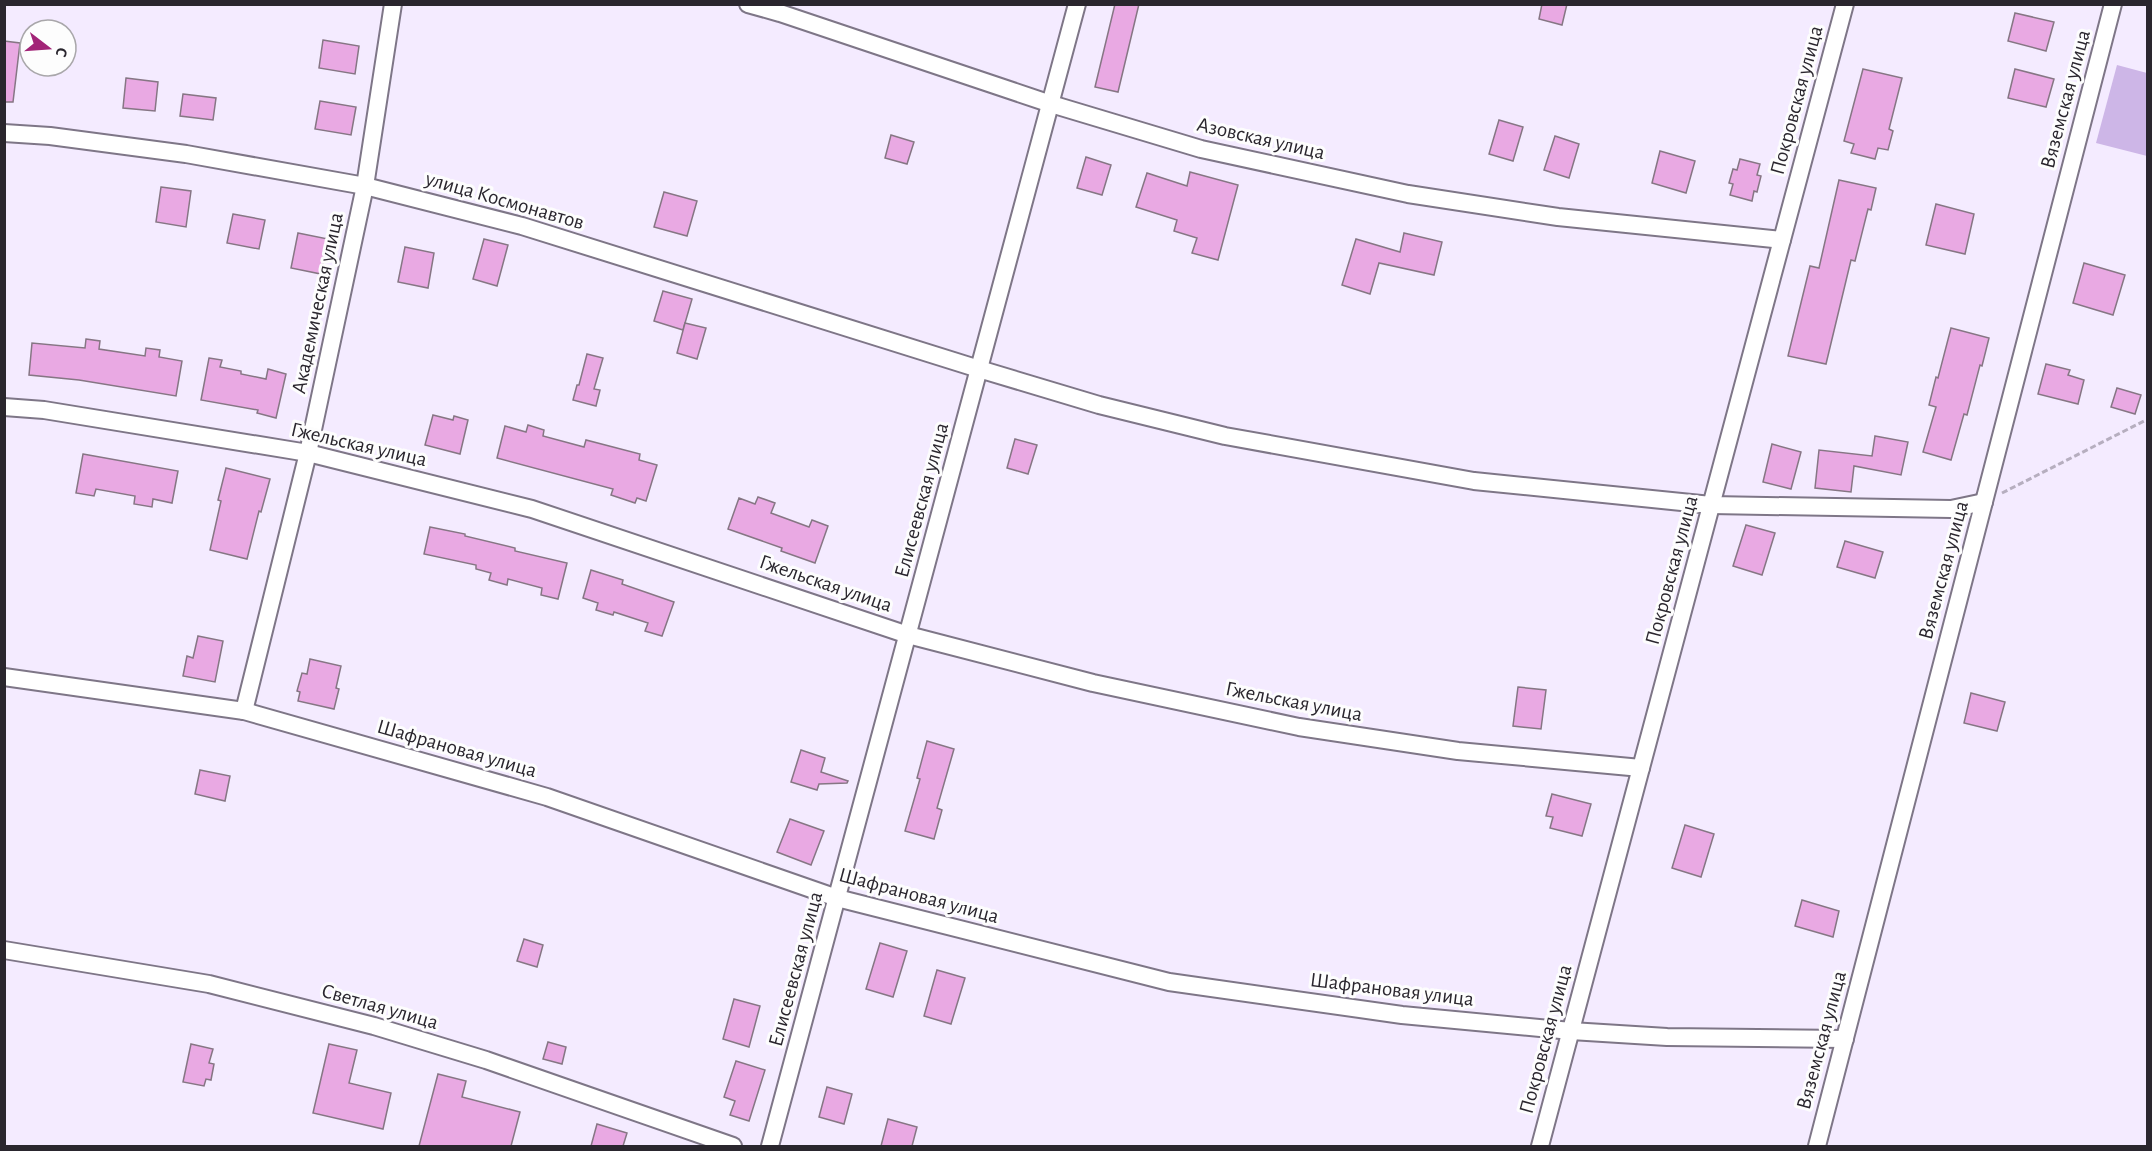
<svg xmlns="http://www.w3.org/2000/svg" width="2152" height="1151" font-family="'Alegreya Sans',sans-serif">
<rect width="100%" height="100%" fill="#f4ebff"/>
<!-- green -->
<path fill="#cdb6e7" d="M 2117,65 L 2147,73 L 2147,156 L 2096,143 Z"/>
<!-- building -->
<g fill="#e9a9e3" stroke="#867684" stroke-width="1.5">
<path d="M 1115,4 L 1139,4 L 1118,92 L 1095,87 Z"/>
<path d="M 1542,4 L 1567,4 L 1562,25 L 1539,19 Z"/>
<path d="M 2015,13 L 2054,22 L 2046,51 L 2008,41 Z"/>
<path d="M 323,40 L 359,46 L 355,74 L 319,68 Z"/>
<path d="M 4,41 L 20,43 L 13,102 L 4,102 Z"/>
<path d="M 1863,69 L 1902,78 L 1889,129 L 1893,131 L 1888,150 L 1878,148 L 1875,159 L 1851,153 L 1854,144 L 1844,141 Z"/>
<path d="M 2015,69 L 2054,79 L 2046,107 L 2008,98 Z"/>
<path d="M 126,78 L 158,82 L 155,111 L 123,108 Z"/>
<path d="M 183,94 L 216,98 L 213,120 L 180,116 Z"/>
<path d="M 320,101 L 356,107 L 351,135 L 315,129 Z"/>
<path d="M 1499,120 L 1523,127 L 1513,161 L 1489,154 Z"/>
<path d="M 891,135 L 914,142 L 907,164 L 885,158 Z"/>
<path d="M 1555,136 L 1579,144 L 1569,178 L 1544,170 Z"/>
<path d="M 1660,151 L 1695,161 L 1686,193 L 1652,183 Z"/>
<path d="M 1086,157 L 1111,165 L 1102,195 L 1077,188 Z"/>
<path d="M 1740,159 L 1760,164 L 1757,175 L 1761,176 L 1757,192 L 1754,191 L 1752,201 L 1730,195 L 1733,184 L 1729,183 L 1733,169 L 1737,170 Z"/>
<path d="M 1190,172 L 1238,185 L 1218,260 L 1192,253 L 1197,238 L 1174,231 L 1177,220 L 1136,207 L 1147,173 L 1187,186 Z"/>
<path d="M 1839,180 L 1876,188 L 1871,210 L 1868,209 L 1855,261 L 1851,260 L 1826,364 L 1788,356 L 1810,266 L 1819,268 Z"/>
<path d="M 161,187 L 191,191 L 186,227 L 156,222 Z"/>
<path d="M 664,192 L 697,201 L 687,236 L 654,227 Z"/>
<path d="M 1936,204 L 1974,214 L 1965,254 L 1926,245 Z"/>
<path d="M 233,214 L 265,220 L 259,249 L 227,243 Z"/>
<path d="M 298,233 L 328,239 L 321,274 L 291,268 Z"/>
<path d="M 1404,233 L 1442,242 L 1434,275 L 1379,263 L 1370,294 L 1342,285 L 1356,239 L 1400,252 Z"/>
<path d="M 484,239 L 508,245 L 497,286 L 473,279 Z"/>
<path d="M 405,247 L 434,253 L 428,288 L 398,282 Z"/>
<path d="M 2084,263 L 2125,275 L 2113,315 L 2073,303 Z"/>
<path d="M 663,291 L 692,299 L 683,330 L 654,321 Z"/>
<path d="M 685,323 L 706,328 L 697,359 L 677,353 Z"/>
<path d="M 1951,328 L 1989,338 L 1982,366 L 1980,365 L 1967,415 L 1964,414 L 1951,460 L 1923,452 L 1936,407 L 1929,405 L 1936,377 L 1938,378 Z"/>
<path d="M 86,339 L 100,341 L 99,349 L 145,356 L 146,348 L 160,350 L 159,357 L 182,361 L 176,396 L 79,380 L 29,375 L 32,343 L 85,348 Z"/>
<path d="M 587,354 L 603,358 L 594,389 L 600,390 L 596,406 L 573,400 L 577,385 L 579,385 Z"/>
<path d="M 209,358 L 222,360 L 220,367 L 241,371 L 241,374 L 266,379 L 268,369 L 286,374 L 276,418 L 257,413 L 258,410 L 201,400 Z"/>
<path d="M 2046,364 L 2070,370 L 2068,375 L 2084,380 L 2078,404 L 2038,394 Z"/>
<path d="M 2117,388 L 2141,395 L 2135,414 L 2111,407 Z"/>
<path d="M 433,415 L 453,420 L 454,416 L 468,420 L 460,454 L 425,445 Z"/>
<path d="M 528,425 L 544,430 L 543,436 L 584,447 L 586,440 L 640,454 L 639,460 L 657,465 L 646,501 L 637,498 L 635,503 L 611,495 L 613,489 L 497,458 L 505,426 L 526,432 Z"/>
<path d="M 1875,436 L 1908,442 L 1901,475 L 1854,466 L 1851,492 L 1815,488 L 1819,450 L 1872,456 Z"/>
<path d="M 1015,439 L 1037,445 L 1028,474 L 1007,468 Z"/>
<path d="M 1772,444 L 1801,452 L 1791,489 L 1763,482 Z"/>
<path d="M 83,454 L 178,471 L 172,503 L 153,499 L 152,507 L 134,504 L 135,496 L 96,489 L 94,496 L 76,493 Z"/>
<path d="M 226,468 L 270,479 L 261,512 L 259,511 L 247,559 L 210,550 L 221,501 L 218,500 Z"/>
<path d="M 758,497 L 775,503 L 771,513 L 809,527 L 812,520 L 828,526 L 815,563 L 781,551 L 782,548 L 728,529 L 739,498 L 755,504 Z"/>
<path d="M 1746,525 L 1775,533 L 1762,575 L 1733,566 Z"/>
<path d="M 430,527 L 465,534 L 465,536 L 515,548 L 515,551 L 567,563 L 558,599 L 541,595 L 542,588 L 508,579 L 507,585 L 489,580 L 491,573 L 476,569 L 476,565 L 424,554 Z"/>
<path d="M 1845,541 L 1883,552 L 1875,578 L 1837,567 Z"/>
<path d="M 591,570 L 623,580 L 622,584 L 674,602 L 662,636 L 645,631 L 648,623 L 614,612 L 613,615 L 596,610 L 598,603 L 583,598 Z"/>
<path d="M 198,636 L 223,641 L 215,682 L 183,676 L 187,656 L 193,658 Z"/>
<path d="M 310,659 L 341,666 L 336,688 L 339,689 L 334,709 L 298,701 L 300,692 L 297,691 L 302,673 L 307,674 Z"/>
<path d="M 1518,687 L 1546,690 L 1541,729 L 1513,726 Z"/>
<path d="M 1971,693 L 2005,702 L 1997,731 L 1964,723 Z"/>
<path d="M 927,741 L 954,749 L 937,808 L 942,810 L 934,839 L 905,831 L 920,779 L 917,778 Z"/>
<path d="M 801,750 L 825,758 L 821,772 L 848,781 L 847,783 L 819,784 L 817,790 L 791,782 Z"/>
<path d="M 200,770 L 230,776 L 225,801 L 195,794 Z"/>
<path d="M 1552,794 L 1591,804 L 1582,836 L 1550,828 L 1553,817 L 1546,816 Z"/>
<path d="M 790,819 L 824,831 L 811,865 L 777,852 Z"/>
<path d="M 1685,825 L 1714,834 L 1701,877 L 1672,868 Z"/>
<path d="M 1802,900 L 1839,911 L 1833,937 L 1795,926 Z"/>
<path d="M 524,939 L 543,945 L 537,967 L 517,961 Z"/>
<path d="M 880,943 L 907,951 L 893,997 L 866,989 Z"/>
<path d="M 937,970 L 965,978 L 951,1024 L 924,1016 Z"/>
<path d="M 734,999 L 760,1006 L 749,1047 L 723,1039 Z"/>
<path d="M 548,1042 L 566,1047 L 562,1064 L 543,1059 Z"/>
<path d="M 191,1044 L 213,1049 L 209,1063 L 214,1064 L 211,1080 L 206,1079 L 204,1086 L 183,1082 Z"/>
<path d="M 329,1044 L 357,1050 L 349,1083 L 391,1093 L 383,1129 L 313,1113 Z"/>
<path d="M 736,1061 L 765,1070 L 749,1121 L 730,1115 L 735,1101 L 724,1097 Z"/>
<path d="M 438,1074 L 466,1081 L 462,1097 L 520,1112 L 511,1146 L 419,1146 Z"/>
<path d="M 827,1087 L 852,1094 L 844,1124 L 819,1117 Z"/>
<path d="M 888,1119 L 917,1127 L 912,1146 L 881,1146 Z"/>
<path d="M 597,1124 L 627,1133 L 623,1146 L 591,1146 Z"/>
</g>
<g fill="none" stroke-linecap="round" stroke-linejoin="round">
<!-- street casing -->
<g stroke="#7e7687" stroke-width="20">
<g id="street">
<path d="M 748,4 L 780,13 L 1051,104 L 1201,149 L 1408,194 L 1558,217 L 1782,240"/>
<path d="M 4,133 L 50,136 L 186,154 L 365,186 L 522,226 L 979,369 L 1099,405 L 1225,436 L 1474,481 L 1711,505 L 1951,509 L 1984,502"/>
<path d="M 4,407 L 44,410 L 308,453 L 532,509 L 908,635 L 1093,683 L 1299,727 L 1458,751 L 1641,768"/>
<path d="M 4,677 L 244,711 L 547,797 L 837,898 L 1169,982 L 1402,1015 L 1571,1031 L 1667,1037 L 1845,1039"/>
<path d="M 244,711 L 308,453 L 365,186 L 393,4"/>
<path d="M 4,950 L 209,984 L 374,1026 L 486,1060 L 733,1146"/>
<path d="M 770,1146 L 1077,4"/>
<path d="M 1540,1146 L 1845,4"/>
<path d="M 1817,1146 L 2113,4"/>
</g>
</g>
<!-- path -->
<path stroke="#b6aebf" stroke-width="3" stroke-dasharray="6 3" stroke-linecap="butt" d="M 2002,493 L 2148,419"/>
<!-- street -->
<use href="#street" stroke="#fff" stroke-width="16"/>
</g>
<g text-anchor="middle" stroke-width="6" stroke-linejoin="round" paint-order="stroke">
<!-- street labels -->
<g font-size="21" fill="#2a262e" stroke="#fdfdfd">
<text transform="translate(2065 99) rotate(-75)" y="7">Вяземская улица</text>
<text transform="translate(1796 100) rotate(-75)" y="7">Покровская улица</text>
<text transform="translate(1261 138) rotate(13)" y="7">Азовская улица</text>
<text transform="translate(505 200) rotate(16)" y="7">улица Космонавтов</text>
<text transform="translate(317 303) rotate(-78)" y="7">Академическая улица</text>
<text transform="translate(359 444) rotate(13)" y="7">Гжельская улица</text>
<text transform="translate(921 500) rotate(-75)" y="7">Елисеевская улица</text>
<text transform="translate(1671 570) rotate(-75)" y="7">Покровская улица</text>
<text transform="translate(1943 570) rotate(-75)" y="7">Вяземская улица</text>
<text transform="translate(826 583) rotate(19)" y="7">Гжельская улица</text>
<text transform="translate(1294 701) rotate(11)" y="7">Гжельская улица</text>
<text transform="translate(457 748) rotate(16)" y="7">Шафрановая улица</text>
<text transform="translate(919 895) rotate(15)" y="7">Шафрановая улица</text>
<text transform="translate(795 969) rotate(-75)" y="7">Елисеевская улица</text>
<text transform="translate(1392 989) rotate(7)" y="7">Шафрановая улица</text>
<text transform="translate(380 1006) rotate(16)" y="7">Светлая улица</text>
<text transform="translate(1545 1039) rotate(-75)" y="7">Покровская улица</text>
<text transform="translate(1821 1040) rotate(-75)" y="7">Вяземская улица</text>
</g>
</g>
<!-- border -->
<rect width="2152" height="1151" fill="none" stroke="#2a262e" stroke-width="12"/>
<!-- north arrow -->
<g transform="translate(48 48) rotate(107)"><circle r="28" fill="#fdfdfd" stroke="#a9a7aa" stroke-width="1.5"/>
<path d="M0-4.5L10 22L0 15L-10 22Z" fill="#a22477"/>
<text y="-9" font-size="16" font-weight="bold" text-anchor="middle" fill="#2a262e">С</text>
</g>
</svg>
